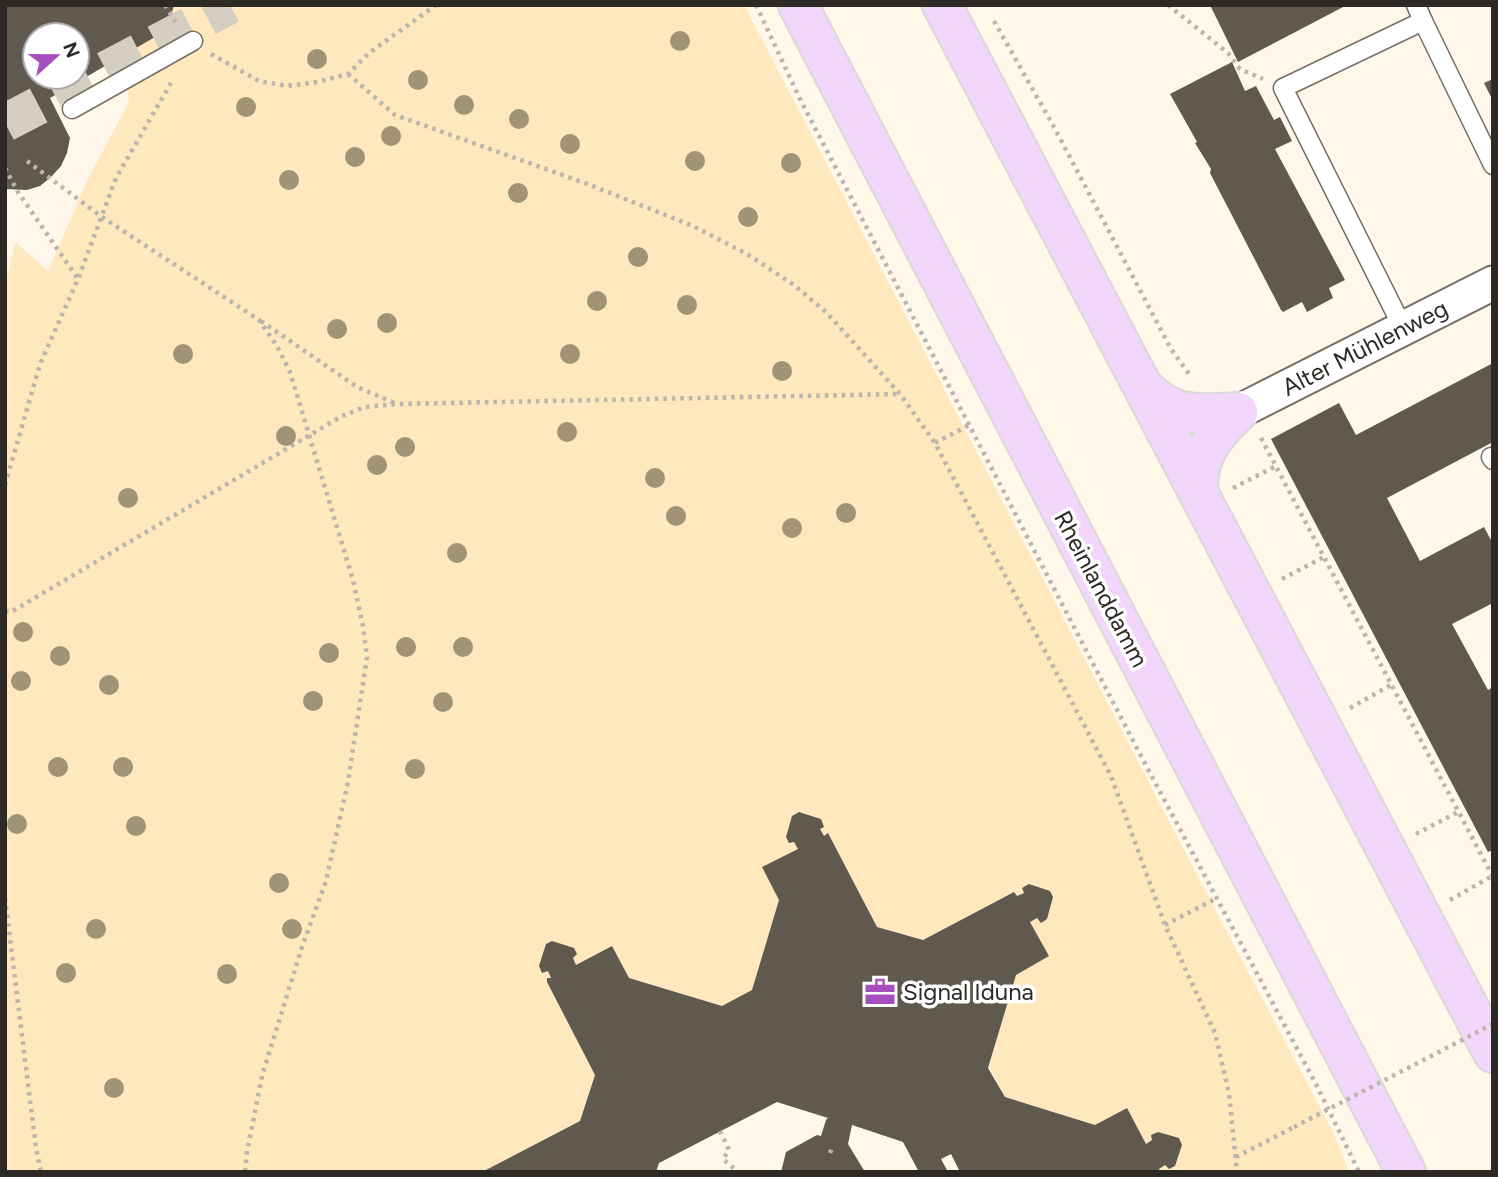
<svg xmlns="http://www.w3.org/2000/svg" width="1498" height="1177" font-family="Figtree,sans-serif">
<rect width="100%" height="100%" fill="#fef7ea"/>
<!-- green -->
<path fill="#ffe7be" d="M 89,5 L 744,5 L 1220,919 L 1333,1132 L 1349,1172 L 1162,1172 L 1159,1169 L 1165,1165 L 1169,1169 L 1175,1166 L 1182,1145 L 1179,1138 L 1158,1132 L 1152,1135 L 1152,1140 L 1146,1144 L 1127,1108 L 1095,1125 L 1005,1097 L 989,1066 L 1016,975 L 1049,956 L 1030,922 L 1037,918 L 1041,922 L 1047,919 L 1053,898 L 1050,891 L 1029,884 L 1022,888 L 1024,893 L 1017,896 L 1014,892 L 923,940 L 877,927 L 828,833 L 824,836 L 820,829 L 824,827 L 821,819 L 799,812 L 792,816 L 786,837 L 789,843 L 794,842 L 798,849 L 762,867 L 779,900 L 752,990 L 722,1006 L 629,978 L 612,946 L 576,965 L 573,958 L 577,954 L 552,941 L 546,945 L 539,966 L 543,973 L 548,971 L 551,978 L 547,978 L 547,982 L 595,1075 L 580,1121 L 482,1172 L 5,1172 L 5,286 L 15,242 L 48,271 L 87,181 L 129,102 L 125,68 Z"/>
<!-- building -->
<g fill="#5f594e" fill-rule="evenodd">
<path d="M 11,5 L 174,5 L 167,30 L 50,98 L 70,138 L 67,153 L 61,166 L 51,177 L 40,186 L 27,190 L 5,189 L 5,8 ZM 35,35 L 77,35 L 77,77 L 35,77 Z"/>
<path d="M 1210,5 L 1347,5 L 1238,62 Z"/>
<path d="M 1232,62 L 1245,91 L 1256,86 L 1274,120 L 1280,117 L 1292,141 L 1275,149 L 1345,280 L 1329,288 L 1333,298 L 1307,312 L 1302,302 L 1283,312 L 1281,310 L 1210,173 L 1211,169 L 1195,143 L 1197,142 L 1170,94 Z"/>
<path d="M 1493,79 L 1493,101 L 1484,83 Z"/>
<path d="M 1493,363 L 1493,442 L 1387,498 L 1420,561 L 1484,527 L 1493,544 L 1493,603 L 1452,624 L 1488,690 L 1493,687 L 1493,850 L 1488,852 L 1271,439 L 1339,403 L 1356,435 Z"/>
<path d="M 799,812 L 821,819 L 824,827 L 820,829 L 824,836 L 828,833 L 877,927 L 923,940 L 1014,892 L 1017,896 L 1024,893 L 1022,888 L 1029,884 L 1050,891 L 1053,897 L 1047,919 L 1041,923 L 1037,918 L 1030,922 L 1049,956 L 1016,975 L 988,1068 L 1005,1097 L 1095,1125 L 1127,1108 L 1146,1144 L 1152,1140 L 1151,1135 L 1158,1132 L 1179,1138 L 1182,1145 L 1175,1166 L 1169,1169 L 1165,1165 L 1159,1169 L 1160,1172 L 960,1172 L 951,1154 L 941,1159 L 948,1172 L 919,1172 L 903,1142 L 852,1125 L 848,1144 L 865,1172 L 781,1172 L 786,1152 L 817,1135 L 821,1136 L 826,1120 L 828,1118 L 777,1102 L 659,1163 L 656,1172 L 482,1172 L 580,1121 L 595,1075 L 547,982 L 547,978 L 551,978 L 548,971 L 542,973 L 539,966 L 546,944 L 552,941 L 574,948 L 577,954 L 573,958 L 576,965 L 612,946 L 629,978 L 722,1006 L 752,990 L 779,900 L 762,867 L 798,849 L 794,842 L 789,843 L 786,837 L 792,816 Z"/>
</g>
<g fill="none" stroke-linecap="round" stroke-linejoin="round">
<!-- secondary-tunnel -->
<path stroke="#d4cec3" stroke-width="38" stroke-dasharray="38 19" stroke-linecap="butt" d="M 5,123 L 230,5"/>
<!-- service casing -->
<g stroke="#756f64" stroke-width="21">
<g id="service">
<path d="M 1416,5 L 1423,21"/>
<path d="M 72,109 L 193,41"/>
<path d="M 1403,328 L 1283,88 L 1423,21 L 1493,165"/>
<path d="M 1491,457 L 1493,460"/>
</g>
</g>
<!-- minor casing -->
<g stroke="#756f64" stroke-width="37">
<path id="minor" d="M 1238,412 L 1493,283"/>
</g>
<!-- primary casing -->
<g stroke="#d9d9d8" stroke-width="42">
<g id="primary">
<path d="M 798,5 L 1406,1172"/>
<path d="M 942,5 L 1493,1053"/>
<path d="M 1144,387 C 1171,418 1199,414 1238,412"/>
<path d="M 1199,494 C 1194,460 1214,434 1238,412"/>
</g>
</g>
<!-- path -->
<g stroke="#bbb5ab" stroke-width="4.5" stroke-dasharray="3.5 5" stroke-linecap="butt">
<path d="M 165,5 L 176,23"/>
<path d="M 756,5 L 800,99 L 1142,758 L 1317,1086 L 1359,1172"/>
<path d="M 1168,5 L 1228,53 L 1240,69 L 1263,79"/>
<path d="M 994,21 L 1054,127 L 1171,349 L 1189,374"/>
<path d="M 211,54 L 259,81 L 287,86 L 317,82 L 348,74 L 369,53 L 436,5"/>
<path d="M 348,74 L 395,115 L 585,183 L 693,226 L 747,254 L 794,285 L 826,312 L 900,394 L 935,443 L 1111,776 L 1165,925 L 1215,1033 L 1229,1093 L 1237,1172"/>
<path d="M 27,161 L 102,217 L 259,320 L 277,346 L 290,372 L 353,580 L 363,626 L 367,657 L 348,782 L 326,881 L 302,947 L 262,1076 L 247,1152 L 245,1172"/>
<path d="M 5,168 L 18,192 L 78,279"/>
<path d="M 261,321 L 357,387 L 397,404"/>
<path d="M 1261,438 L 1493,877"/>
<path d="M 935,443 L 969,425"/>
<path d="M 5,485 L 40,364 L 78,279 L 116,178 L 171,83"/>
<path d="M 1233,488 L 1276,466"/>
<path d="M 1282,579 L 1324,557"/>
<path d="M 5,611 L 11,612 L 342,416 L 365,407 L 397,404 L 900,394"/>
<path d="M 1350,708 L 1391,685"/>
<path d="M 1416,834 L 1458,812"/>
<path d="M 5,898 L 36,1148 L 41,1172"/>
<path d="M 1450,900 L 1492,876"/>
<path d="M 1165,925 L 1217,898"/>
<path d="M 720,1131 L 729,1150 L 723,1159 L 738,1172"/>
<path d="M 830,1153 L 833,1145"/>
<path d="M 1236,1157 L 1294,1127"/>
</g>
<!-- service -->
<use href="#service" stroke="#fff" stroke-width="18"/>
<!-- minor -->
<use href="#minor" stroke="#fff" stroke-width="33"/>
<!-- primary -->
<use href="#primary" stroke="#f3d6fc" stroke-width="38"/>
<!-- path-bridge -->
<path stroke="#bbb5ab" stroke-width="4.5" stroke-dasharray="3.5 5" stroke-linecap="butt" d="M 1294,1127 L 1493,1024"/>
</g>
<!-- trees -->
<g fill="#a19376">
<circle cx="680" cy="41" r="10"/>
<circle cx="317" cy="59" r="10"/>
<circle cx="418" cy="80" r="10"/>
<circle cx="464" cy="105" r="10"/>
<circle cx="246" cy="107" r="10"/>
<circle cx="519" cy="119" r="10"/>
<circle cx="391" cy="136" r="10"/>
<circle cx="570" cy="144" r="10"/>
<circle cx="355" cy="157" r="10"/>
<circle cx="695" cy="161" r="10"/>
<circle cx="791" cy="163" r="10"/>
<circle cx="289" cy="180" r="10"/>
<circle cx="518" cy="193" r="10"/>
<circle cx="748" cy="217" r="10"/>
<circle cx="638" cy="257" r="10"/>
<circle cx="597" cy="301" r="10"/>
<circle cx="687" cy="305" r="10"/>
<circle cx="387" cy="323" r="10"/>
<circle cx="337" cy="329" r="10"/>
<circle cx="183" cy="354" r="10"/>
<circle cx="570" cy="354" r="10"/>
<circle cx="782" cy="371" r="10"/>
<circle cx="567" cy="432" r="10"/>
<circle cx="286" cy="436" r="10"/>
<circle cx="405" cy="447" r="10"/>
<circle cx="377" cy="465" r="10"/>
<circle cx="655" cy="478" r="10"/>
<circle cx="128" cy="498" r="10"/>
<circle cx="846" cy="513" r="10"/>
<circle cx="676" cy="516" r="10"/>
<circle cx="792" cy="528" r="10"/>
<circle cx="457" cy="553" r="10"/>
<circle cx="23" cy="632" r="10"/>
<circle cx="406" cy="647" r="10"/>
<circle cx="463" cy="647" r="10"/>
<circle cx="329" cy="653" r="10"/>
<circle cx="60" cy="656" r="10"/>
<circle cx="21" cy="681" r="10"/>
<circle cx="109" cy="685" r="10"/>
<circle cx="313" cy="701" r="10"/>
<circle cx="443" cy="702" r="10"/>
<circle cx="58" cy="767" r="10"/>
<circle cx="123" cy="767" r="10"/>
<circle cx="415" cy="769" r="10"/>
<circle cx="17" cy="824" r="10"/>
<circle cx="136" cy="826" r="10"/>
<circle cx="279" cy="883" r="10"/>
<circle cx="96" cy="929" r="10"/>
<circle cx="292" cy="929" r="10"/>
<circle cx="66" cy="973" r="10"/>
<circle cx="227" cy="974" r="10"/>
<circle cx="114" cy="1088" r="10"/>
</g>
<!-- icons -->
<defs>
<g id="office-bare" transform="scale(2.415)"><path d="M-6-3h4V-5.5h4V-3h4V5H-6ZM-1-4.5V-3h2v-1.5ZM-6 0V1H6V0Z" fill="#a54fbe" stroke="#fff" stroke-width="2.5" paint-order="stroke"/></g>
</defs>
<g fill-rule="evenodd">
<use href="#office-bare" x="880" y="992"/>
</g>
<g text-anchor="middle" stroke-width="7" stroke-linejoin="round" paint-order="stroke">
<!-- street labels -->
<g font-size="24" fill="#2d2a25" stroke="#fff">
<text transform="translate(1365 348) rotate(-27)" y="8">Alter Mühlenweg</text>
<text transform="translate(1101 589) rotate(62)" y="8">Rheinlanddamm</text>
</g>
<!-- poi labels -->
<g font-size="24" fill="#2d2a25" stroke="#fff" text-anchor="start">
<text x="903" y="1000">Signal Iduna</text>
</g>
</g>
<!-- border -->
<rect width="1498" height="1177" fill="none" stroke="#2d2a25" stroke-width="14"/>
<!-- north arrow -->
<g transform="translate(56 56) rotate(69)"><circle r="33" fill="#ffffff" stroke="#abaaa8" stroke-width="2"/>
<path d="M0-5L12 26L0 18L-12 26Z" fill="#a54fbe"/>
<text y="-10" font-size="19" font-weight="bold" text-anchor="middle" fill="#2d2a25">N</text>
</g>
</svg>
